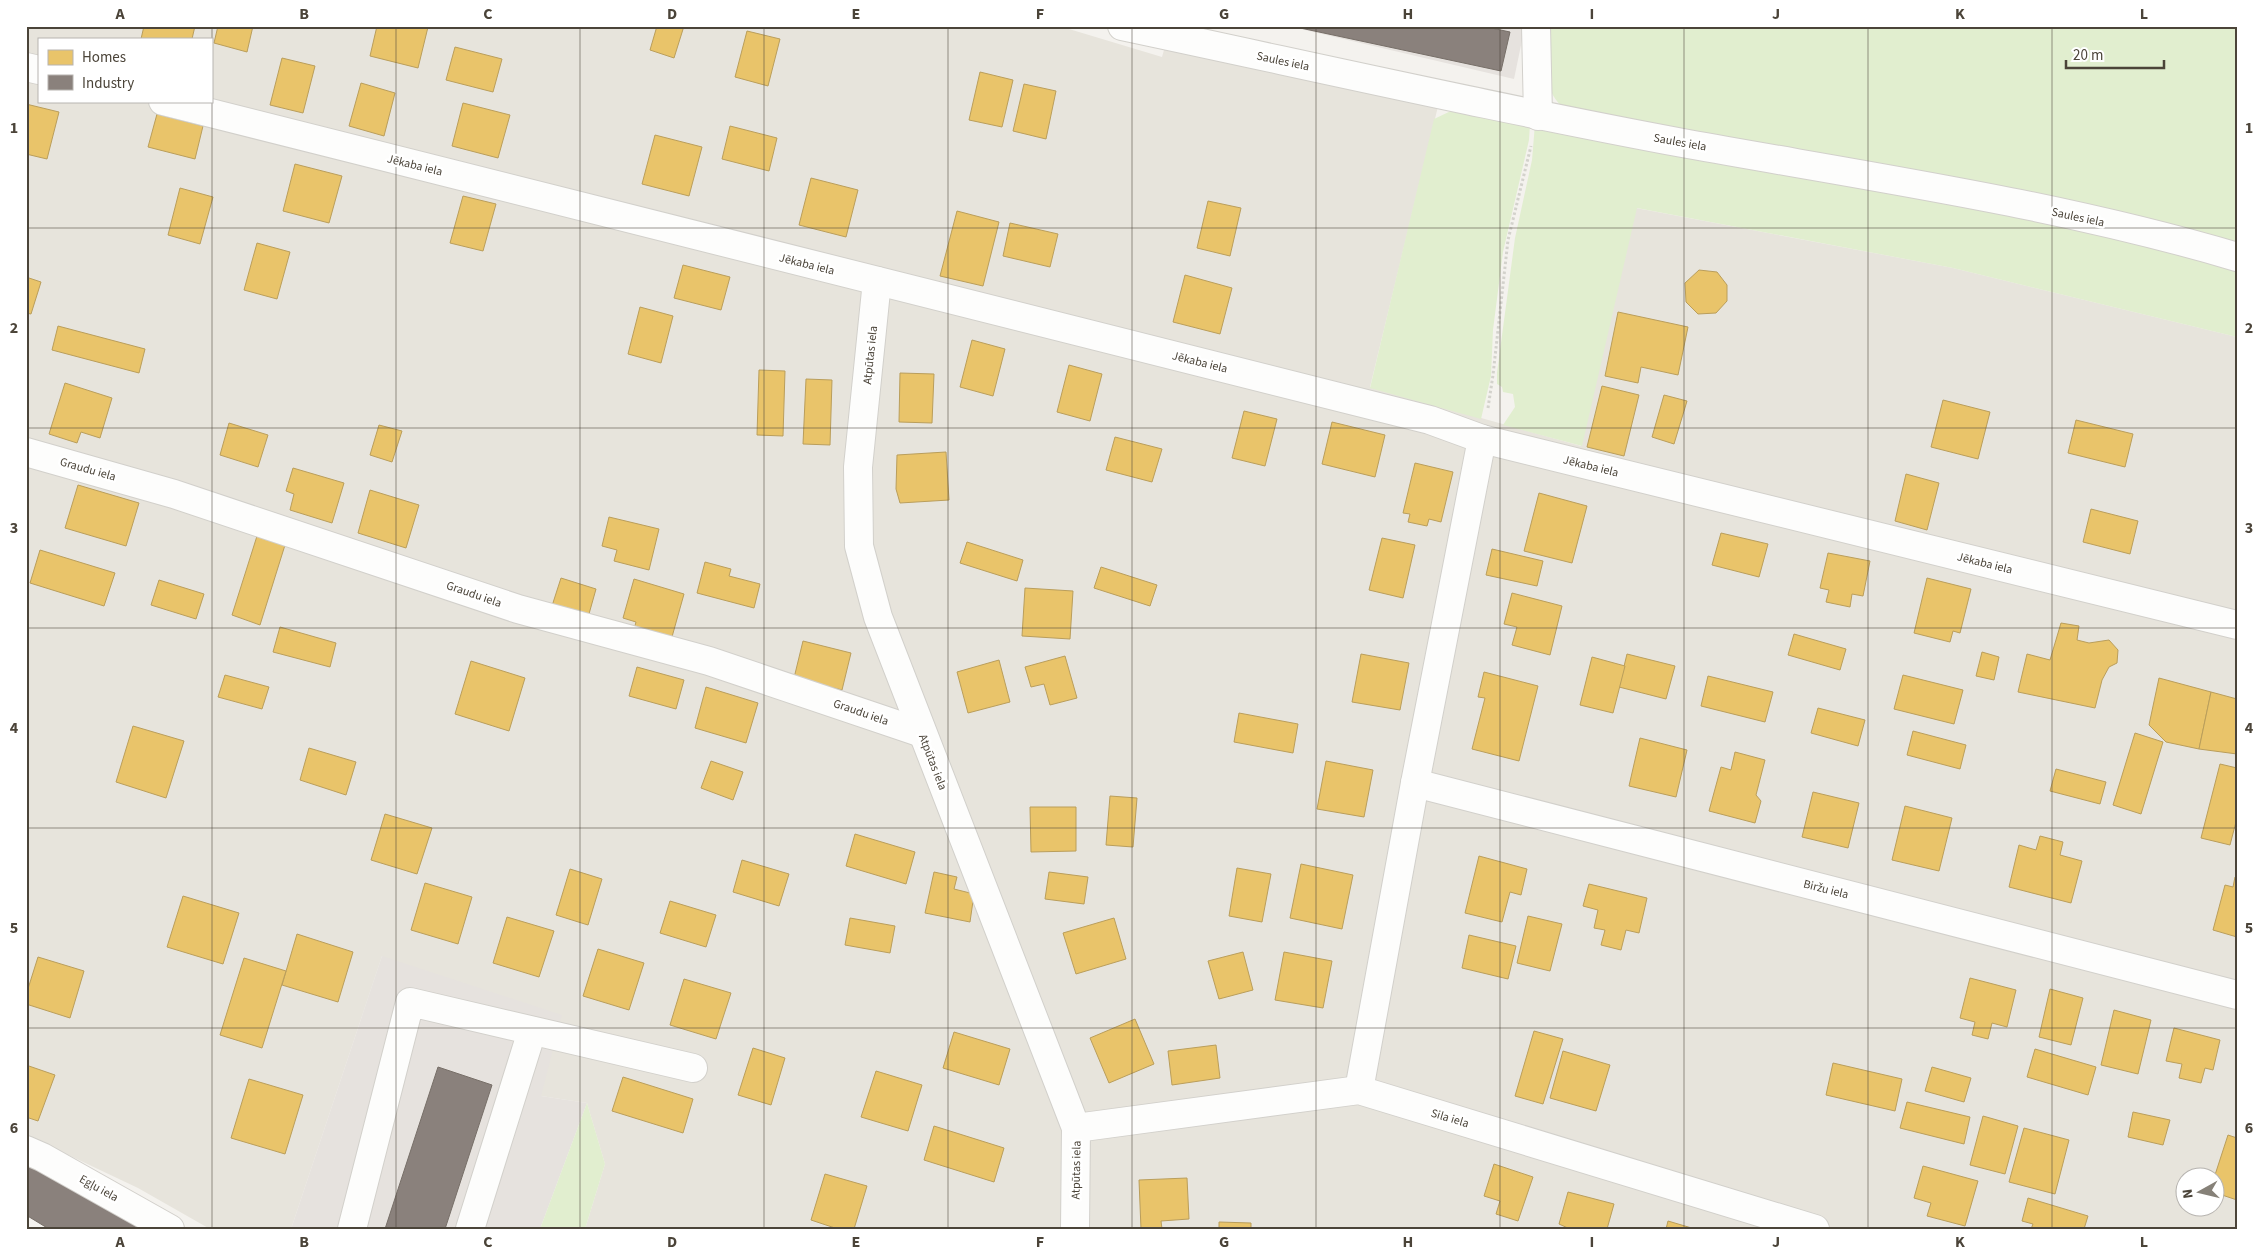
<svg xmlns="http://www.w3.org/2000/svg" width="2263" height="1255" font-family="'Source Sans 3',sans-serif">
<rect width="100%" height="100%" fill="#f4f2ee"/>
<!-- residential -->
<path fill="#e7e4dc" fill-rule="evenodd" d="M 26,26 L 1059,26 L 1162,57 L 1168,36 L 1441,94 L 1370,387 L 1581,446 L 1636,208 L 1953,268 L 2237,337 L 2237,1229 L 585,1229 L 605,1164 L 587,1103 L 541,1096 L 382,956 L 291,1229 L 210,1229 L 138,1188 L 26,1135 ZM 39,39 L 211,39 L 211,101 L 39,101 ZM 2186,1178 L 2216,1178 L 2216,1208 L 2186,1208 Z"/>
<!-- industrial -->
<g fill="#e6e2de">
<path d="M 1288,26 L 1525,26 L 1514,79 Z"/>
<path d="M 382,956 L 562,1015 L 541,1096 L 587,1103 L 540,1229 L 291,1229 Z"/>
</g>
<!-- green -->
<g fill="#e1eecf">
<path d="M 1547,26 L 2237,26 L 2237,247 L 2071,200 L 1589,120 C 1569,110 1559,110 1550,89 Z"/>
<path d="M 1453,110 L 1530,124 L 1529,140 L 1503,252 L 1493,330 L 1491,376 L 1481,419 L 1370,388 L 1434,119 Z"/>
<path d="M 1535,124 L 1978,206 L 2237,267 L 2237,337 L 1953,268 L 1637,208 L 1582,446 L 1503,425 L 1515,407 L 1513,394 L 1503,392 L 1502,387 L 1497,384 L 1497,373 L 1515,238 L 1532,160 Z"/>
<path d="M 587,1103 L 605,1164 L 585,1229 L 540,1229 Z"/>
</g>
<!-- homes -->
<g fill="#e9c46a" stroke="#ba9e5b">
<path d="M 144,26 L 195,26 L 192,39 L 141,39 Z"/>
<path d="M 218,26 L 253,26 L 247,52 L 214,43 Z"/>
<path d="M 377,26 L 428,27 L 418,68 L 370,56 Z"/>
<path d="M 657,26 L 684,26 L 674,58 L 650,50 Z"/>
<path d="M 747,31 L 780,39 L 768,86 L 735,77 Z"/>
<path d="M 455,47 L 502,59 L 493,92 L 446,80 Z"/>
<path d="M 282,58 L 315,66 L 303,113 L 270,105 Z"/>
<path d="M 980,72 L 1013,80 L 1002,127 L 969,120 Z"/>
<path d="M 361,83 L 395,93 L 384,136 L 349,126 Z"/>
<path d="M 1024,84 L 1056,91 L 1046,139 L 1013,131 Z"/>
<path d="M 463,103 L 510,115 L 498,158 L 452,146 Z"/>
<path d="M 26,104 L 59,112 L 47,159 L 26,154 Z"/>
<path d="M 157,114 L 203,126 L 195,159 L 148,147 Z"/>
<path d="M 730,126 L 777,138 L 769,171 L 722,159 Z"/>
<path d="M 655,135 L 702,147 L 689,196 L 642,184 Z"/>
<path d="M 295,164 L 342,176 L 329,223 L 283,211 Z"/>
<path d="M 811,178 L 858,190 L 846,237 L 799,225 Z"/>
<path d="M 180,188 L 213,197 L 200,244 L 168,235 Z"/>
<path d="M 463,196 L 496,204 L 483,251 L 450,243 Z"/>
<path d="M 1208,201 L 1241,208 L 1230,256 L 1197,248 Z"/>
<path d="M 957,211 L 999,222 L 983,286 L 940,276 Z"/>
<path d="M 1010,223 L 1058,234 L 1050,267 L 1003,256 Z"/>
<path d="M 257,243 L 290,252 L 277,299 L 244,290 Z"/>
<path d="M 683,265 L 730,277 L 721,310 L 674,298 Z"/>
<path d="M 1699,270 L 1717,272 L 1727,285 L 1727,301 L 1716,313 L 1698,314 L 1686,302 L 1685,283 Z"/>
<path d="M 1185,275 L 1232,288 L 1220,334 L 1173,322 Z"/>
<path d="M 26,277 L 41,282 L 31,314 L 26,313 Z"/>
<path d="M 640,307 L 673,316 L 661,363 L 628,354 Z"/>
<path d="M 1618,312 L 1688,327 L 1678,375 L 1641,367 L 1638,383 L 1605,376 Z"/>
<path d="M 58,326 L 145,349 L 139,373 L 52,350 Z"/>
<path d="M 972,340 L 1005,349 L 993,396 L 960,387 Z"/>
<path d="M 1069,365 L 1102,374 L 1090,421 L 1057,412 Z"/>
<path d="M 759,370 L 785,371 L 783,436 L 757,435 Z"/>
<path d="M 900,373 L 934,374 L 932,423 L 899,422 Z"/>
<path d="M 806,379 L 832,380 L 830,445 L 803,444 Z"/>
<path d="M 65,383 L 112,398 L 100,438 L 81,432 L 77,443 L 49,434 Z"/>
<path d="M 1602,386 L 1639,395 L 1624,456 L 1587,447 Z"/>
<path d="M 1664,395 L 1687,401 L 1674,444 L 1652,437 Z"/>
<path d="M 1943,400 L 1990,412 L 1978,459 L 1931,447 Z"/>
<path d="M 1244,411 L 1277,419 L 1265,466 L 1232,458 Z"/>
<path d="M 2076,420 L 2133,434 L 2125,467 L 2068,453 Z"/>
<path d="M 1332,422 L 1385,435 L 1375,477 L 1322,464 Z"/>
<path d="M 229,423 L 268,435 L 258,467 L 220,455 Z"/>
<path d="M 379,425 L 402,431 L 392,462 L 370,455 Z"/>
<path d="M 1115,437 L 1162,449 L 1152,482 L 1106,470 Z"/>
<path d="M 946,452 L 949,500 L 900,503 L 896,489 L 897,455 Z"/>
<path d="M 1415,463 L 1453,472 L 1441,522 L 1429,519 L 1427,526 L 1408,522 L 1410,514 L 1403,513 Z"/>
<path d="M 293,468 L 344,483 L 332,523 L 290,510 L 294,494 L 286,491 Z"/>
<path d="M 1906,474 L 1939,483 L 1927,530 L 1895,521 Z"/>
<path d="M 78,485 L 139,503 L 126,546 L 65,528 Z"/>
<path d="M 370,490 L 419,505 L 406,548 L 358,533 Z"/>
<path d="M 1539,493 L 1587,506 L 1572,563 L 1524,551 Z"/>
<path d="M 2091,509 L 2138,521 L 2130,554 L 2083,542 Z"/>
<path d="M 609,517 L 659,529 L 649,570 L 614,561 L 617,550 L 602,546 Z"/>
<path d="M 1721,533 L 1768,544 L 1759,577 L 1712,565 Z"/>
<path d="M 257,536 L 285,545 L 260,625 L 232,615 Z"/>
<path d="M 1382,538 L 1415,545 L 1403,598 L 1369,590 Z"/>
<path d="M 967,542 L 1023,560 L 1017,581 L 960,563 Z"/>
<path d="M 1492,549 L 1543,561 L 1537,586 L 1486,575 Z"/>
<path d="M 40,550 L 115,573 L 104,606 L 30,583 Z"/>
<path d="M 1828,553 L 1870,561 L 1863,596 L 1852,594 L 1850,607 L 1826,602 L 1829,590 L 1820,588 Z"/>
<path d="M 705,562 L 731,569 L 729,576 L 760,584 L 754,608 L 697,593 Z"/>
<path d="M 1101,567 L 1157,585 L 1150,606 L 1094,588 Z"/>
<path d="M 561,578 L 596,589 L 587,621 L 551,609 Z"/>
<path d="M 1927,578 L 1971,589 L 1960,633 L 1953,631 L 1950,642 L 1914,633 Z"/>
<path d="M 634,579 L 684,594 L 670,644 L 633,633 L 636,622 L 623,618 Z"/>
<path d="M 159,580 L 204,594 L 196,619 L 151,605 Z"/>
<path d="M 1025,588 L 1073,591 L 1070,639 L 1022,636 Z"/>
<path d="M 1512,593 L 1562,606 L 1550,655 L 1512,645 L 1517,627 L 1504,624 Z"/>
<path d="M 2061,623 L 2079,626 L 2077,640 L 2089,643 L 2109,640 L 2118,650 L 2117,663 L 2109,667 L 2102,680 L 2095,708 L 2018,692 L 2027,654 L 2050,660 Z"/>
<path d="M 280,627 L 336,643 L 330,667 L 273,652 Z"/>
<path d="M 1794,634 L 1846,649 L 1840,670 L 1788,655 Z"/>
<path d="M 803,641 L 851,653 L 842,690 L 794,678 Z"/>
<path d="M 1982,652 L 1999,657 L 1994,680 L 1976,676 Z"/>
<path d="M 1361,654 L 1409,663 L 1400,710 L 1352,702 Z"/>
<path d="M 1627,654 L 1675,666 L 1666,699 L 1619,687 Z"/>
<path d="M 1065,656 L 1077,698 L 1050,705 L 1044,684 L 1031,687 L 1025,667 Z"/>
<path d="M 1592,657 L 1625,666 L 1613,713 L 1580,705 Z"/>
<path d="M 999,660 L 1010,702 L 968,713 L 957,672 Z"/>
<path d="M 471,661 L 525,678 L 509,731 L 455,714 Z"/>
<path d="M 637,667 L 684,680 L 676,709 L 629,696 Z"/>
<path d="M 1484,672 L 1538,686 L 1519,761 L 1472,749 L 1485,698 L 1478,697 Z"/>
<path d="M 225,675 L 269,687 L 262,709 L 218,697 Z"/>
<path d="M 1903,675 L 1963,690 L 1954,724 L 1894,709 Z"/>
<path d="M 1708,676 L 1773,692 L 1765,722 L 1701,706 Z"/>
<path d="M 2159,678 L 2211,692 L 2199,749 L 2166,742 L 2149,725 Z"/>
<path d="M 706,687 L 758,703 L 746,743 L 695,728 Z"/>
<path d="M 2211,692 L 2237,699 L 2237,754 L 2199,749 Z"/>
<path d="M 1818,708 L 1865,720 L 1858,746 L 1811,733 Z"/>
<path d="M 1239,713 L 1298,724 L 1293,753 L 1234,742 Z"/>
<path d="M 133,726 L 184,741 L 166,798 L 116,782 Z"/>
<path d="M 1913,731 L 1966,745 L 1960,769 L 1907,755 Z"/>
<path d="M 2135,733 L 2163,742 L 2141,814 L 2113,805 Z"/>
<path d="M 1640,738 L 1687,750 L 1676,797 L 1629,786 Z"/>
<path d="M 309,748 L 356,762 L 346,795 L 300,780 Z"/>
<path d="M 1735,752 L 1765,760 L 1756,795 L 1761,801 L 1755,823 L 1709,811 L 1721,767 L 1731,770 Z"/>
<path d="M 711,761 L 743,772 L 733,800 L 701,788 Z"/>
<path d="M 1326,761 L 1373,770 L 1364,817 L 1317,809 Z"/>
<path d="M 2220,764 L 2237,768 L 2237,818 L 2230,845 L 2201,838 Z"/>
<path d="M 2056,769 L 2106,782 L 2100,804 L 2050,791 Z"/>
<path d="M 1813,792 L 1859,803 L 1848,848 L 1802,837 Z"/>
<path d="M 1110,796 L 1137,798 L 1133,847 L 1106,845 Z"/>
<path d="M 1905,806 L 1952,818 L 1939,871 L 1892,860 Z"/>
<path d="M 1030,807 L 1076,807 L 1076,851 L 1031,852 Z"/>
<path d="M 385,814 L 432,828 L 417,874 L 371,860 Z"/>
<path d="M 855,834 L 915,852 L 906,884 L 846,866 Z"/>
<path d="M 2040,836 L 2063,842 L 2060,855 L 2082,861 L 2071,903 L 2009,887 L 2019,845 L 2036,850 Z"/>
<path d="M 1479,856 L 1527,869 L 1521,895 L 1510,892 L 1502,922 L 1465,913 Z"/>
<path d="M 742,860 L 789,874 L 779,906 L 733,892 Z"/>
<path d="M 1301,864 L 1353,875 L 1342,929 L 1290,918 Z"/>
<path d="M 1237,868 L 1271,874 L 1262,922 L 1229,916 Z"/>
<path d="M 570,869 L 602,879 L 588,925 L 556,915 Z"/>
<path d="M 934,872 L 957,877 L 954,889 L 974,894 L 970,922 L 925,913 Z"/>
<path d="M 1049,872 L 1088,877 L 1084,904 L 1045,899 Z"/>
<path d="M 2235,877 L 2237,877 L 2237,937 L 2213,930 L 2225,885 L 2233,887 Z"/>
<path d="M 425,883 L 472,897 L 458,944 L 411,930 Z"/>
<path d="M 1589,884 L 1647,898 L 1639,933 L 1626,930 L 1621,950 L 1601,945 L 1605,930 L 1594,928 L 1598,910 L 1583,906 Z"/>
<path d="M 183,896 L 239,913 L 223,964 L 167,947 Z"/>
<path d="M 670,901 L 716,915 L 706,947 L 660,933 Z"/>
<path d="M 1528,916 L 1562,924 L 1550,971 L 1517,963 Z"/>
<path d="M 507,917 L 554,931 L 539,977 L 493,963 Z"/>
<path d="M 850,918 L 895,926 L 890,953 L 845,945 Z"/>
<path d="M 1114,918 L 1126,959 L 1076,974 L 1063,933 Z"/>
<path d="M 297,934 L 353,952 L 338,1002 L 282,985 Z"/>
<path d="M 1469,935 L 1516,946 L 1508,979 L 1462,968 Z"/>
<path d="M 598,949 L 644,963 L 629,1010 L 583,996 Z"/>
<path d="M 1243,952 L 1253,990 L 1219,999 L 1208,961 Z"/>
<path d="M 1284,952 L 1332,961 L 1323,1008 L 1275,1000 Z"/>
<path d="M 38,957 L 84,971 L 70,1018 L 26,1004 L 26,995 Z"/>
<path d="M 244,958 L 286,971 L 262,1048 L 220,1035 Z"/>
<path d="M 1970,978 L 2016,990 L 2007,1027 L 1992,1023 L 1988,1039 L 1972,1035 L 1975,1022 L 1960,1018 Z"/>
<path d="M 684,979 L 731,993 L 716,1039 L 670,1025 Z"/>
<path d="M 2050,989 L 2083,998 L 2071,1045 L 2039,1037 Z"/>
<path d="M 2114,1010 L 2151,1020 L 2138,1074 L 2101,1065 Z"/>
<path d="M 1135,1019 L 1154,1064 L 1109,1083 L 1090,1038 Z"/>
<path d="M 2174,1028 L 2220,1040 L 2213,1070 L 2205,1068 L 2201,1083 L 2179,1078 L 2182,1064 L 2166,1061 Z"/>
<path d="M 1534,1031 L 1563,1039 L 1543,1104 L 1515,1096 Z"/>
<path d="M 954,1032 L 1010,1049 L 999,1085 L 943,1068 Z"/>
<path d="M 1216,1045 L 1220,1078 L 1172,1085 L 1168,1051 Z"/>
<path d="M 753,1048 L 785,1058 L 771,1105 L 738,1095 Z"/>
<path d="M 2035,1049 L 2096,1067 L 2088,1095 L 2027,1077 Z"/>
<path d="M 1563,1051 L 1610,1065 L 1596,1111 L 1550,1098 Z"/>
<path d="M 1833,1063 L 1902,1079 L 1895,1111 L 1826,1095 Z"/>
<path d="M 26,1065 L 55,1075 L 38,1121 L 26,1117 Z"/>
<path d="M 1932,1067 L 1971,1078 L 1964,1102 L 1925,1091 Z"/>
<path d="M 876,1071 L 922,1085 L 908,1131 L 861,1117 Z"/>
<path d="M 623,1077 L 693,1099 L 683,1133 L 612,1111 Z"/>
<path d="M 249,1079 L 303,1095 L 285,1154 L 231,1138 Z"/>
<path d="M 1907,1102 L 1970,1117 L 1964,1144 L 1900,1128 Z"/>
<path d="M 2133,1112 L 2170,1120 L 2163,1145 L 2128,1137 Z"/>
<path d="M 1983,1116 L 2018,1126 L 2005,1174 L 1970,1165 Z"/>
<path d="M 934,1126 L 1004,1148 L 994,1182 L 924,1160 Z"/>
<path d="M 2024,1128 L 2069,1140 L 2055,1194 L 2009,1182 Z"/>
<path d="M 2228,1135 L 2237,1138 L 2237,1200 L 2216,1193 L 2214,1178 Z"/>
<path d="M 1494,1164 L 1533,1177 L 1518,1221 L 1496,1214 L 1500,1201 L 1484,1196 Z"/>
<path d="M 1923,1166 L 1978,1181 L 1965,1226 L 1927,1216 L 1931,1203 L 1914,1198 Z"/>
<path d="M 825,1174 L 867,1186 L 854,1229 L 838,1229 L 811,1220 Z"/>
<path d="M 1187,1178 L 1189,1219 L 1161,1221 L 1162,1229 L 1141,1229 L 1139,1180 Z"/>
<path d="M 1568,1192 L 1614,1204 L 1607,1229 L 1570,1229 L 1559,1224 Z"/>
<path d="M 2028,1198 L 2088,1216 L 2084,1229 L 2031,1229 L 2033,1224 L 2022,1221 Z"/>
<path d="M 1668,1221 L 1695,1229 L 1666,1229 Z"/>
<path d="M 1219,1222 L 1251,1223 L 1251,1229 L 1219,1229 Z"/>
</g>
<!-- industry -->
<g fill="#8a817c" stroke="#776f68">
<path d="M 1291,26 L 1482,26 L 1510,32 L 1501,71 Z"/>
<path d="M 438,1067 L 492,1085 L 445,1229 L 385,1229 Z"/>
<path d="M 26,1163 L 153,1229 L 49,1229 L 26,1215 Z"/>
</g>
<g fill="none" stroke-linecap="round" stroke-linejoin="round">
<!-- minor casing -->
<g stroke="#d2d0cb" stroke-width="30">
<g id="minor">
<path d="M 1122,26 C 1311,66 1499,109 1688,144 C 1871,177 2059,204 2237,257"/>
<path d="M 1536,26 L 1538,116"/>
<path d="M 26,67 L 39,70"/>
<path d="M 163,101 L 1430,420 L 1482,439 L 2237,625"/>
<path d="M 877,281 L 858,467 L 859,546 L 878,617 L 1076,1128 L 1075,1229"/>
<path d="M 26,452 L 174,494 L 518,609 L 709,661 L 922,733"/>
<path d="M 1415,783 L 2237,995"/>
<path d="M 1359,1090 L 1415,783 L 1482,439"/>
<path d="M 1076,1128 L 1359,1090 L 1815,1229"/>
<path d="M 26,1150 L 42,1157 L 170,1229"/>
<path d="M 352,1229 L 410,1002 L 693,1068"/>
<path d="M 470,1229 L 532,1031"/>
</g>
</g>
<!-- path -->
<path stroke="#d3d2cc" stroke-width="3" stroke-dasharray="2.5 2.5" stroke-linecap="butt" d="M 1488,408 L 1493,375 L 1508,240 L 1531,146"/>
<!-- minor -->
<use href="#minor" stroke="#fdfdfc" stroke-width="28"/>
</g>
<!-- grid -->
<path fill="none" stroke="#4b4439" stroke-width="1" stroke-opacity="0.55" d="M 212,26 L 212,1229M 396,26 L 396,1229M 580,26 L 580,1229M 764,26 L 764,1229M 948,26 L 948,1229M 1132,26 L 1132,1229M 1316,26 L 1316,1229M 1500,26 L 1500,1229M 1684,26 L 1684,1229M 1868,26 L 1868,1229M 2052,26 L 2052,1229M 26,228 L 2237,228M 26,428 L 2237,428M 26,628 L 2237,628M 26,828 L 2237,828M 26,1028 L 2237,1028"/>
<g text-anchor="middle" stroke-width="5" stroke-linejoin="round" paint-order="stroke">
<!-- street labels -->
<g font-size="12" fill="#4b4439" stroke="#fff">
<text transform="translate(1283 61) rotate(12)" y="4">Saules iela</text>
<text transform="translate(1680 142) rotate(10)" y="4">Saules iela</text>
<text transform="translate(415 165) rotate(14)" y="4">Jēkaba iela</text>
<text transform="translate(2078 217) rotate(12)" y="4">Saules iela</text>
<text transform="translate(807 264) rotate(14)" y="4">Jēkaba iela</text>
<text transform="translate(870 355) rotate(-84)" y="4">Atpūtas iela</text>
<text transform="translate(1200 362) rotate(14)" y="4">Jēkaba iela</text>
<text transform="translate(1591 466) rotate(14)" y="4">Jēkaba iela</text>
<text transform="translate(88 469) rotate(16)" y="4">Graudu iela</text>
<text transform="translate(1985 563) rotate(14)" y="4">Jēkaba iela</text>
<text transform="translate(474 594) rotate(19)" y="4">Graudu iela</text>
<text transform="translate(861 712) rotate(19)" y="4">Graudu iela</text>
<text transform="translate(933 762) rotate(69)" y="4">Atpūtas iela</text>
<text transform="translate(1826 889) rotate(14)" y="4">Biržu iela</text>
<text transform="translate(1450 1118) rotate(17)" y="4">Sila iela</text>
<text transform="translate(1076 1170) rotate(-89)" y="4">Atpūtas iela</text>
<text transform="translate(99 1188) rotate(29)" y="4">Egļu iela</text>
</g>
</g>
<!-- border -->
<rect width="2263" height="1255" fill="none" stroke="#ffffff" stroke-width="55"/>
<!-- legend -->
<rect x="38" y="38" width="175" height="65" fill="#ffffff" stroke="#b7b4b0"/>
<rect x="48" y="50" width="25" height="15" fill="#e9c46a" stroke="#b7b4b0"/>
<text x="82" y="62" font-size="15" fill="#4b4439">Homes</text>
<rect x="48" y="75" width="25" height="15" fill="#8a817c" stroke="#b7b4b0"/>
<text x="82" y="88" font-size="15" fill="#4b4439">Industry</text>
<!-- north arrow -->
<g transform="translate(2200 1192) rotate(262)"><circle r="24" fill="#ffffff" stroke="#b7b4b0"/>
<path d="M0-4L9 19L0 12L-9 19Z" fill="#868178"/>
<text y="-8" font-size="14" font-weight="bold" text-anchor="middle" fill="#4b4439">N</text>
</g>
<!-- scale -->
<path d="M2066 60v8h98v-8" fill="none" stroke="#4b4439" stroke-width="2.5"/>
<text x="2073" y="60" font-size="15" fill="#4b4439" stroke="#ffffff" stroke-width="4" paint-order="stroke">20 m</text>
<rect x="28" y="28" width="2208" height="1200" fill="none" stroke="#4b4439" stroke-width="2"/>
<g font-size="16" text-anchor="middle" font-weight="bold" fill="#4b4439">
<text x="120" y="19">A</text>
<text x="304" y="19">B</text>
<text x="488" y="19">C</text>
<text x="672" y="19">D</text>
<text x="856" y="19">E</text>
<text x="1040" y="19">F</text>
<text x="1224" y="19">G</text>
<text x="1408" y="19">H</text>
<text x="1592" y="19">I</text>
<text x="1776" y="19">J</text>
<text x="1960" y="19">K</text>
<text x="2144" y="19">L</text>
<text x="14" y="133">1</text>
<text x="2249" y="133">1</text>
<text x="14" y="333">2</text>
<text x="2249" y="333">2</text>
<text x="14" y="533">3</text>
<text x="2249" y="533">3</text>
<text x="14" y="733">4</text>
<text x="2249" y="733">4</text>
<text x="14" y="933">5</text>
<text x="2249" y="933">5</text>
<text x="14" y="1133">6</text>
<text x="2249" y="1133">6</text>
<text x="120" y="1247">A</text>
<text x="304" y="1247">B</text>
<text x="488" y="1247">C</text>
<text x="672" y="1247">D</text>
<text x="856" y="1247">E</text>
<text x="1040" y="1247">F</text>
<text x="1224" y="1247">G</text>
<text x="1408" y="1247">H</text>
<text x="1592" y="1247">I</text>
<text x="1776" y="1247">J</text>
<text x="1960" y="1247">K</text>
<text x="2144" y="1247">L</text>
</g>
</svg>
